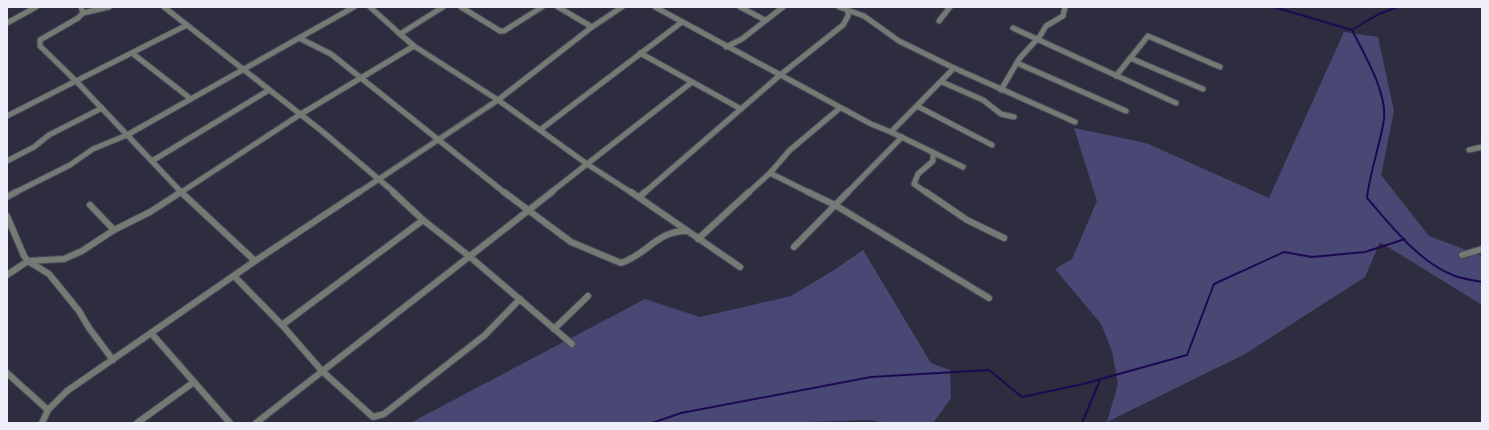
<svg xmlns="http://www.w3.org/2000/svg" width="1489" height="430" font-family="Spectral,serif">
<rect width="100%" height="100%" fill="#2d2d3f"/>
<!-- green -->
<g fill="#494875">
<path d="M 1344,32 L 1378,37 L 1394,111 L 1381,175 L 1429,236 L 1482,256 L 1482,305 L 1380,242 L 1365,277 L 1245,354 L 1107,422 L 1118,384 L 1112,351 L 1101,324 L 1055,269 L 1072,259 L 1097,201 L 1074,128 L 1146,143 L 1269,198 Z"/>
<path d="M 863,250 L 931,363 L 950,370 L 951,398 L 933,423 L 887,423 L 868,420 L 776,423 L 410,423 L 645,299 L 700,317 L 791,296 L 834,270 Z"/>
</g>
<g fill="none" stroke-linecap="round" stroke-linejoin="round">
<!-- stream -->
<g stroke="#1c0952" stroke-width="2">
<path d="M 1274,7 L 1352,30"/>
<path d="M 1397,7 L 1377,15 L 1352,30 C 1364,54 1387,92 1384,119 C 1380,146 1370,171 1367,198 C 1392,226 1418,262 1455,276 C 1463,279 1473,280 1482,282"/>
<path d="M 652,423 L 681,413 L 871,377 L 989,370 L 1022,397 L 1083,384 L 1187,355 L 1214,284 L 1284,252 L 1312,257 L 1365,252 L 1405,239"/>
<path d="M 1082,423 L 1100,380"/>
</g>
<!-- street-far1 casing -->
<g stroke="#484859" stroke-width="7">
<g id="street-far1">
<path d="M 164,7 L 323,132 L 395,193"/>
<path d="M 370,7 L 400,34"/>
<path d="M 461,7 L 500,31 L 504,31 L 542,7"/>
<path d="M 558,7 L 592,27"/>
<path d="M 622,7 L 592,27 L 498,100 L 587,164 L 632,193"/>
<path d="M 655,7 L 871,124 L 891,132"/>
<path d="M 740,7 L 765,20"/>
<path d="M 839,7 L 864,16 L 899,41 L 954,68 L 1075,122"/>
<path d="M 83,13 L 109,7"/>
<path d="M 939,21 L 950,7"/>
<path d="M 7,23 L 36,7"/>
<path d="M 1013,28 L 1176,103"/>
<path d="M 299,38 L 331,54 L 505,193"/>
<path d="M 726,47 L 742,39 L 783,7"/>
<path d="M 132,53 L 191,99"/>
<path d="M 640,53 L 741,109"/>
<path d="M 1130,58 L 1203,89"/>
<path d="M 1017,63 L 1126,111"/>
<path d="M 954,68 L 891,132 L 963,167"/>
<path d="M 1116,76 L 1148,36 L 1220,67"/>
<path d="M 942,82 L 983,100 L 1001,114 L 1014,117"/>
<path d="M 1001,90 L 1019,59 L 1040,36 L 1046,26 L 1063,16 L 1065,7"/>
<path d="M 917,106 L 992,145"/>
<path d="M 7,116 L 76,81 L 40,46 L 40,40 L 78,18 L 83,13 L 81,7"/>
<path d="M 540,130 L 682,22"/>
<path d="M 1469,150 L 1482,147"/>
<path d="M 7,161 L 34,147 L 49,135 L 102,108"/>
<path d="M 152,161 L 269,90"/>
<path d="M 770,173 L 810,193"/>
<path d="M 14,193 L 70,165 L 93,149 L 127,135 L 354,7"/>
<path d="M 180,193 L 301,114 L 414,46 L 400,34 L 443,7"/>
<path d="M 182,193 L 76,81 L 187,25"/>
<path d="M 358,193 L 498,100 L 414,46"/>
<path d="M 550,193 L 692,82"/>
<path d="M 644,193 L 779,76 L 843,25 L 848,16 L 848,11"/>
<path d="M 748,193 L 770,173 L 790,150 L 840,108"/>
<path d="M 847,193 L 902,137"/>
<path d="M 927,193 L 914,184 L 918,174 L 933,161 L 933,152"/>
</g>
</g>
<!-- street casing -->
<g stroke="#484859" stroke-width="8">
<g id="street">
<path d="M 181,192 L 255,261"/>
<path d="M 393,192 L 423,220 L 469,256 L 572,344"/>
<path d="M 504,192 L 571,242 L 621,263 C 648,254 656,231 687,231"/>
<path d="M 631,192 L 740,267"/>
<path d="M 808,192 L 835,205 L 989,298"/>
<path d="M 926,192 L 967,220 L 1004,238"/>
<path d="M 7,197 L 16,192"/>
<path d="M 639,197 L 645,192"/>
<path d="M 90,205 L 114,230"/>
<path d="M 7,216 L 24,256 L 28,261 L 49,274 L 79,311 L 89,328 L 113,360"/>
<path d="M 698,239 L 749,192"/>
<path d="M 794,247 L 848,192"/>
<path d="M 1462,255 L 1482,249"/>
<path d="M 7,275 L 28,261 L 64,259 L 82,251 L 114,230 L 150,212 L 181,192"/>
<path d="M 234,276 L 282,325 L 322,371 L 373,417 L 384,414 L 485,335 L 520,299"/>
<path d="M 282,325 L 423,220"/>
<path d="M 554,329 L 588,296"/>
<path d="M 151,333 L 230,423"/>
<path d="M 7,373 L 48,410"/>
<path d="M 42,423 L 48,410 L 67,391 L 255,261 L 359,192"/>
<path d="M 137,423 L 194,382"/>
<path d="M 256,423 L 552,192"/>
</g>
</g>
<!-- street-far1 -->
<use href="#street-far1" stroke="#737b74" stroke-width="5"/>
<!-- street -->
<use href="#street" stroke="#737b74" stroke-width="6"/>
</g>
<!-- border -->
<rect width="1489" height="430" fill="none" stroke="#efeffc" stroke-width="16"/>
</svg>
